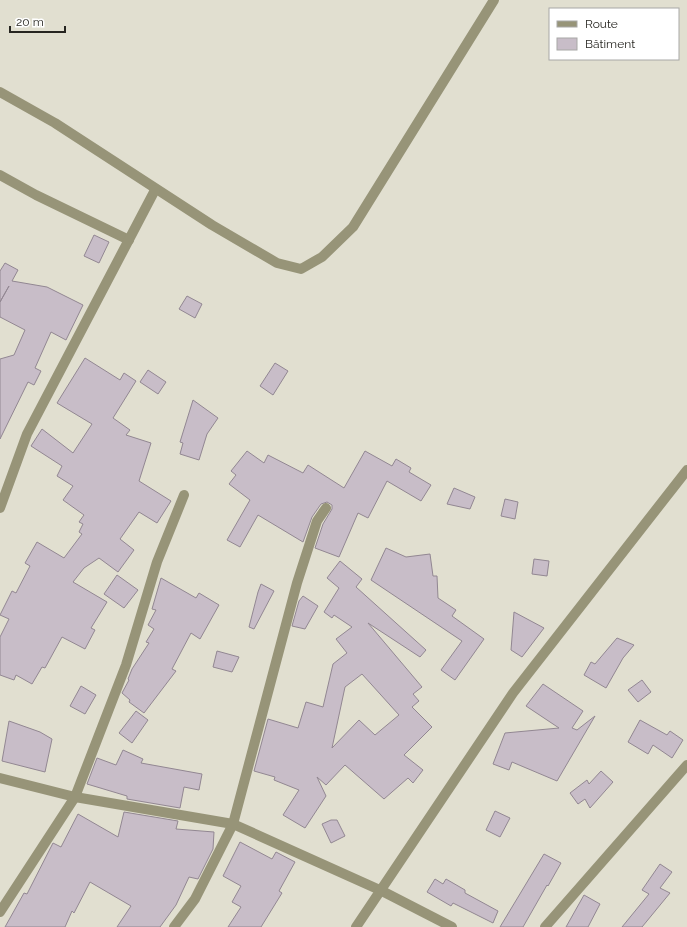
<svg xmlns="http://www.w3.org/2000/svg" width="687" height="927" font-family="Raleway,sans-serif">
<rect width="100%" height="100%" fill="#e1dfd0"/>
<!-- building -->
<g fill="#c8bdc8" stroke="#928792" fill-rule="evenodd">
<path d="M 94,235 L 109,242 L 99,263 L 84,256 Z"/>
<path d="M 5,263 L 18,270 L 12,281 L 47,287 L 83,305 L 66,340 L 51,332 L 35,368 L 41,371 L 34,385 L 28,382 L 0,439 L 0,359 L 14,355 L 25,330 L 0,317 L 0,302 L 9,286 L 0,302 L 0,271 Z"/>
<path d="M 187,296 L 202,304 L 195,318 L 179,309 Z"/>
<path d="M 85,358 L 120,380 L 124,373 L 136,381 L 113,418 L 130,430 L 126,435 L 151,443 L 139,481 L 171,501 L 157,523 L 139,512 L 120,539 L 134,550 L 118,572 L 99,558 L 84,568 L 73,582 L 107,602 L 91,628 L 95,630 L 85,649 L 62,637 L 45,668 L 42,667 L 32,684 L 16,675 L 14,680 L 0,675 L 0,637 L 9,619 L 0,615 L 12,591 L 16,593 L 30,566 L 25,563 L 37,542 L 64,558 L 82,534 L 79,532 L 83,524 L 79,522 L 84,515 L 63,500 L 73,486 L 57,476 L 62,466 L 31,446 L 42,429 L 73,453 L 92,424 L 57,403 Z"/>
<path d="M 275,363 L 288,371 L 273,395 L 260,386 Z"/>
<path d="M 148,370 L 166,382 L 158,394 L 140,382 Z"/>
<path d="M 193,400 L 218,418 L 207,434 L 199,460 L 180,454 L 183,443 L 180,442 Z"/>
<path d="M 247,451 L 264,463 L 268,455 L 303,473 L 308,465 L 344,488 L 365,451 L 392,466 L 396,459 L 411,468 L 409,472 L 431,485 L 421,501 L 387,481 L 368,518 L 358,513 L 339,557 L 315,548 L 323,524 L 332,509 L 332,505 L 327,502 L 321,504 L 312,517 L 303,542 L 258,515 L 240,547 L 227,540 L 250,500 L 229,484 L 236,475 L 231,471 Z"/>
<path d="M 454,488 L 475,497 L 470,509 L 447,504 Z"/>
<path d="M 505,499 L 518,502 L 515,519 L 501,516 Z"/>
<path d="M 386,548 L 406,557 L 430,554 L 433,576 L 437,576 L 438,598 L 456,610 L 452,616 L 484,639 L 455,680 L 441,670 L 462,641 L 371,580 Z"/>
<path d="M 534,559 L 549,561 L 547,576 L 532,574 Z"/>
<path d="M 340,561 L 362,579 L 356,587 L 426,650 L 420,657 L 368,623 L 422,687 L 413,694 L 419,701 L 412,707 L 432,727 L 404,755 L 423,770 L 413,783 L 408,778 L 384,799 L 345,765 L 326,785 L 317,777 L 326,796 L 305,828 L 283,815 L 299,790 L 274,780 L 275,777 L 254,771 L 268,719 L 298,728 L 306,702 L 323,707 L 333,664 L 347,653 L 336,639 L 352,627 L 334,615 L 332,618 L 324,612 L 339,588 L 327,578 ZM 362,674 L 399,715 L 375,735 L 359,720 L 332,748 L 345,687 Z"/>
<path d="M 117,575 L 138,590 L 124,608 L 104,594 Z"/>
<path d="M 161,578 L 196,598 L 199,593 L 219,605 L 200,639 L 191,633 L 172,669 L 176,671 L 144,713 L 129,702 L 130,700 L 122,693 L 129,680 L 128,679 L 132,669 L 149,643 L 146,642 L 154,629 L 148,625 L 156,610 L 152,609 Z"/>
<path d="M 261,584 L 274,591 L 254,629 L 249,627 L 258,592 Z"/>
<path d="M 303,596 L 318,606 L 305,629 L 292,626 L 299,601 Z"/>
<path d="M 514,612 L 544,628 L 522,657 L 511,650 Z"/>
<path d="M 617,638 L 634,645 L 623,658 L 606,688 L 584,675 L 591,662 L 595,664 Z"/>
<path d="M 217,651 L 239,657 L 232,672 L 213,667 Z"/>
<path d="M 642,680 L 651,692 L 638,702 L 628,690 Z"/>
<path d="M 543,684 L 583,711 L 572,728 L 577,730 L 595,716 L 557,781 L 512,762 L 509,770 L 493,764 L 505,733 L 559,728 L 526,706 Z"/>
<path d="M 81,686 L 96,695 L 85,714 L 70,706 Z"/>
<path d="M 136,711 L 148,720 L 132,743 L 119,733 Z"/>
<path d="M 640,720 L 667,735 L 670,731 L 683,740 L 672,758 L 653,745 L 648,754 L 628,742 Z"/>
<path d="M 9,721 L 40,732 L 52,739 L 45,772 L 2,761 Z"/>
<path d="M 123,750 L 143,759 L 141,763 L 202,774 L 199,790 L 184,787 L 180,808 L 127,799 L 127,796 L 87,784 L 97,758 L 116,765 Z"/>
<path d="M 601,771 L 613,782 L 590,808 L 585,799 L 578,804 L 570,793 L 587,780 L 589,784 Z"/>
<path d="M 495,811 L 510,818 L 500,837 L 486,830 Z"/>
<path d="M 124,812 L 178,821 L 176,829 L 214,832 L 213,849 L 198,879 L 189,877 L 176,905 L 160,927 L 117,927 L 131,906 L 90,882 L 74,913 L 72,911 L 65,927 L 5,927 L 24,893 L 27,894 L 53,843 L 61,847 L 78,814 L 118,837 Z"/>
<path d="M 331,820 L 337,820 L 345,836 L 331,843 L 322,824 Z"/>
<path d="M 240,842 L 272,859 L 276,852 L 295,862 L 279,891 L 282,893 L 261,927 L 228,927 L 241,907 L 232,902 L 241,886 L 223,876 Z"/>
<path d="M 544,854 L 561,863 L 548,886 L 547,885 L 523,927 L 500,927 Z"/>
<path d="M 660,864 L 672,872 L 660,888 L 670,893 L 642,927 L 622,927 L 649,894 L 642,890 Z"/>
<path d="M 435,879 L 443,884 L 446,879 L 465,890 L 465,893 L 498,911 L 493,923 L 453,903 L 451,906 L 427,892 Z"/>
<path d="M 584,895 L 600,904 L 588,927 L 566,927 Z"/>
</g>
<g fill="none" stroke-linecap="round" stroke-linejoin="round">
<!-- minor -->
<g stroke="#979478" stroke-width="10">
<path d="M 0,92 L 55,123 L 212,225 L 277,263 L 301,269 L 322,257 L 353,227 L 494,0"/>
<path d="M 0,175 L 36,195 L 129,240"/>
<path d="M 0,508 L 27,434 L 155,190"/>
<path d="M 0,778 L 75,797 L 233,824 L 382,891 L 452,927"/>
<path d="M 0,912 L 75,797 L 126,665 L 157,562 L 184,495"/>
<path d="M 174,927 L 195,899 L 233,824 L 297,583 L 317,521 L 326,508"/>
<path d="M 356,927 L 513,693 L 687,470"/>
<path d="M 545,927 L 687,765"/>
</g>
</g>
<!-- legend -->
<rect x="549" y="8" width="130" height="52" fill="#ffffff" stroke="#a8a8a6"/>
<rect x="557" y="21" width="20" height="6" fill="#979478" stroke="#a8a8a6"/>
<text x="585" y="28" font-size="12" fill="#262520">Route</text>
<rect x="557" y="38" width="20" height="12" fill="#c8bdc8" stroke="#a8a8a6"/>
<text x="585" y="48" font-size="12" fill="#262520">Bâtiment</text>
<!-- scale -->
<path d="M10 26v6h55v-6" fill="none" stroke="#262520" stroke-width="2"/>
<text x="16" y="26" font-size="12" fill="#262520" stroke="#ffffff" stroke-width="3" paint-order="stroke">20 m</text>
</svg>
